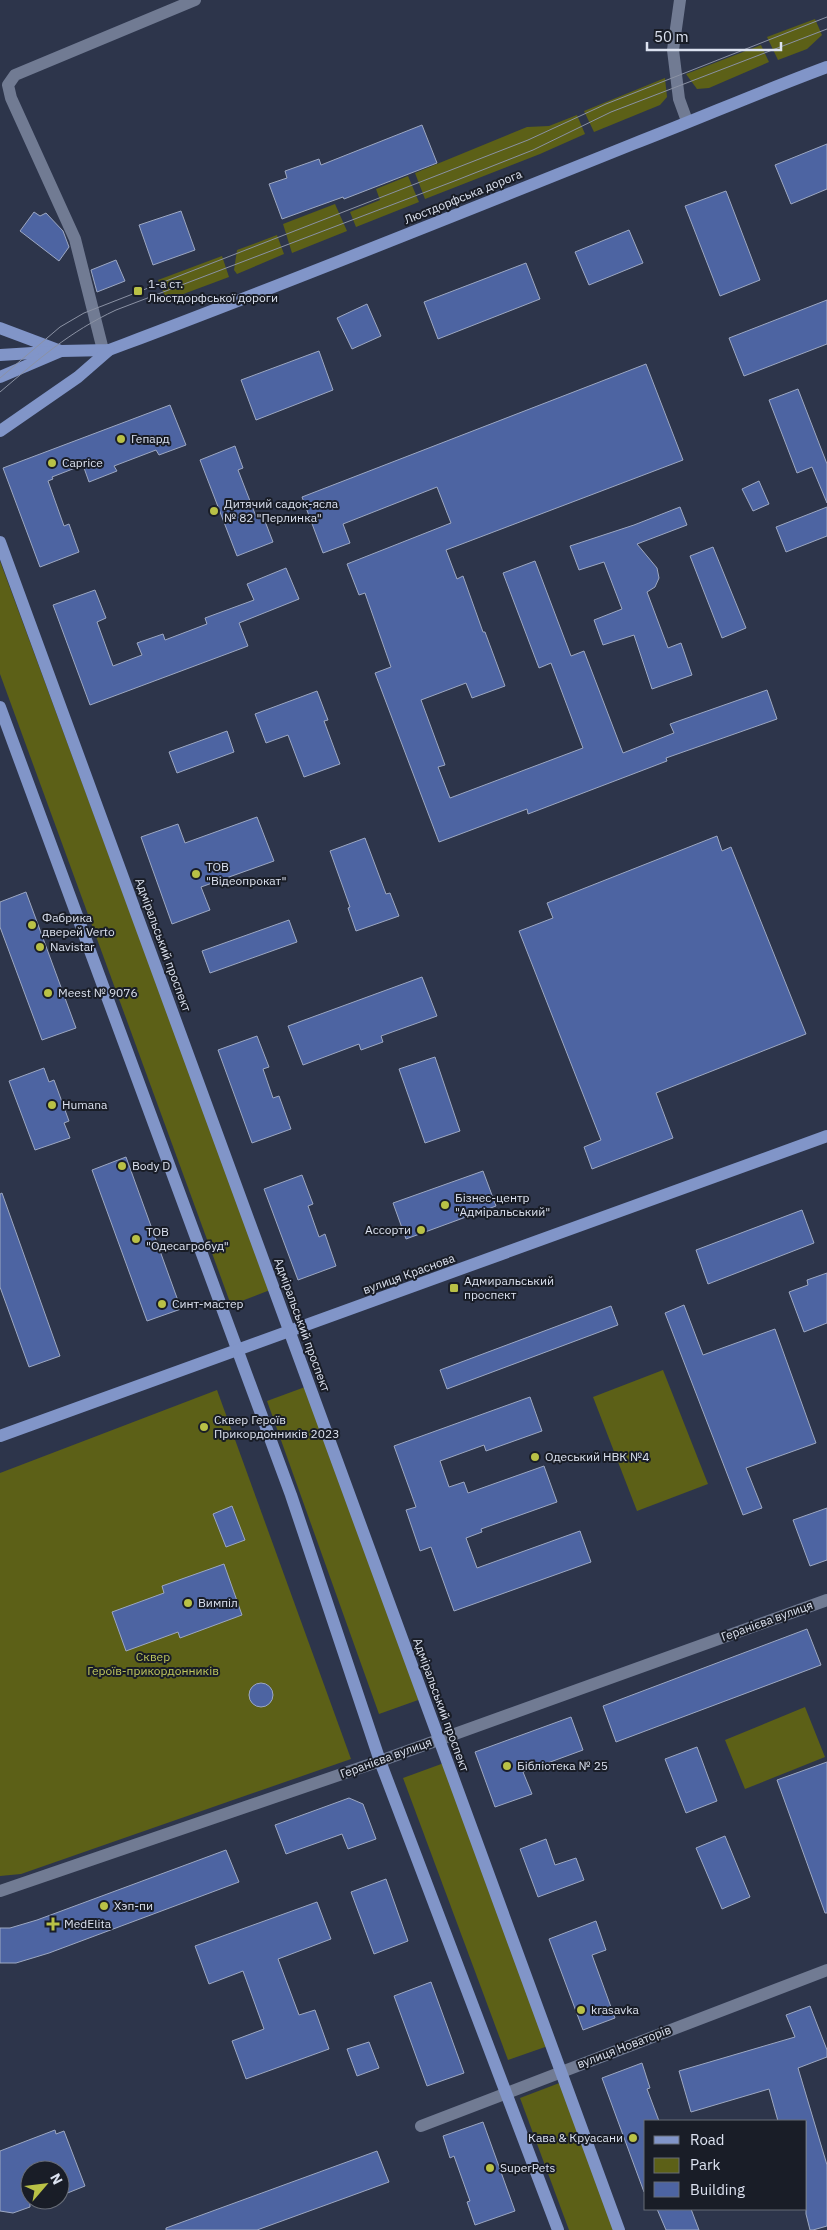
<svg xmlns="http://www.w3.org/2000/svg" width="827" height="2230" font-family="'IBM Plex Sans',sans-serif">
<rect width="100%" height="100%" fill="#2d354b"/>
<!-- green -->
<g fill="#5c6017">
<path d="M 815,19 L 822,35 L 807,49 L 778,60 L 767,37 Z"/>
<path d="M 761,45 L 769,62 L 709,88 L 697,89 L 686,74 Z"/>
<path d="M 665,78 L 667,97 L 660,105 L 594,132 L 584,111 Z"/>
<path d="M 577,115 L 585,134 L 540,154 L 425,199 L 415,173 L 527,127 L 549,126 Z"/>
<path d="M 408,176 L 419,202 L 356,227 L 350,212 L 380,200 L 376,189 Z"/>
<path d="M 335,204 L 347,231 L 292,253 L 283,224 Z"/>
<path d="M 277,235 L 284,254 L 237,274 L 234,270 L 237,250 Z"/>
<path d="M 222,256 L 229,277 L 170,299 L 165,296 L 158,280 Z"/>
<path d="M 0,561 L 270,1290 L 231,1305 L 0,674 Z"/>
<path d="M 663,1370 L 708,1484 L 637,1511 L 593,1397 Z"/>
<path d="M 305,1387 L 421,1699 L 379,1714 L 267,1401 Z"/>
<path d="M 217,1390 L 351,1759 L 21,1874 L 0,1876 L 0,1473 Z"/>
<path d="M 805,1707 L 825,1757 L 745,1789 L 725,1740 Z"/>
<path d="M 444,1763 L 548,2046 L 508,2060 L 403,1778 Z"/>
<path d="M 562,2082 L 617,2230 L 569,2230 L 520,2098 Z"/>
</g>
<!-- building -->
<g fill="#4d64a2" stroke="#9da8c2">
<path d="M 422,125 L 437,163 L 344,199 L 343,197 L 282,219 L 269,184 L 287,178 L 285,171 L 319,159 L 321,165 Z"/>
<path d="M 827,144 L 827,189 L 791,204 L 775,165 Z"/>
<path d="M 726,191 L 760,280 L 720,296 L 685,206 Z"/>
<path d="M 181,211 L 195,250 L 153,265 L 139,225 Z"/>
<path d="M 34,212 L 40,216 L 46,213 L 63,231 L 69,247 L 59,261 L 20,231 Z"/>
<path d="M 629,230 L 643,263 L 589,285 L 575,252 Z"/>
<path d="M 116,260 L 125,281 L 97,292 L 91,270 Z"/>
<path d="M 526,263 L 540,299 L 438,339 L 424,302 Z"/>
<path d="M 827,300 L 827,344 L 744,376 L 729,338 Z"/>
<path d="M 367,304 L 381,336 L 352,349 L 337,318 Z"/>
<path d="M 319,351 L 333,390 L 256,420 L 241,380 Z"/>
<path d="M 646,364 L 683,460 L 446,550 L 457,579 L 463,576 L 483,632 L 485,632 L 505,686 L 472,698 L 466,683 L 421,700 L 445,765 L 438,767 L 450,798 L 583,748 L 551,663 L 539,668 L 503,573 L 535,561 L 571,656 L 584,651 L 623,753 L 674,733 L 670,724 L 767,690 L 777,719 L 666,758 L 667,761 L 528,814 L 527,809 L 439,842 L 375,673 L 391,667 L 365,593 L 359,595 L 347,564 L 451,523 L 437,487 L 343,524 L 350,543 L 323,553 L 302,497 Z"/>
<path d="M 798,389 L 827,464 L 827,503 L 812,467 L 797,473 L 769,400 Z"/>
<path d="M 170,405 L 186,445 L 159,455 L 156,450 L 114,466 L 117,471 L 89,482 L 83,465 L 52,477 L 53,479 L 48,481 L 64,526 L 69,524 L 79,552 L 40,567 L 3,468 Z"/>
<path d="M 235,446 L 243,468 L 238,470 L 257,519 L 263,516 L 273,542 L 237,556 L 200,460 Z"/>
<path d="M 759,481 L 769,504 L 753,511 L 742,489 Z"/>
<path d="M 680,507 L 687,525 L 637,544 L 657,568 L 659,578 L 655,587 L 647,592 L 668,648 L 681,643 L 692,675 L 652,689 L 634,635 L 603,645 L 594,620 L 622,609 L 604,562 L 579,570 L 570,546 L 634,525 Z"/>
<path d="M 827,507 L 827,536 L 786,552 L 776,527 Z"/>
<path d="M 713,547 L 746,628 L 722,638 L 690,556 Z"/>
<path d="M 286,568 L 299,599 L 239,623 L 248,646 L 90,705 L 53,605 L 95,590 L 106,618 L 97,622 L 113,666 L 142,655 L 137,643 L 163,634 L 165,640 L 207,624 L 205,618 L 254,600 L 247,584 Z"/>
<path d="M 317,691 L 328,720 L 324,721 L 340,764 L 304,777 L 288,735 L 266,743 L 255,714 Z"/>
<path d="M 227,731 L 234,752 L 177,773 L 169,752 Z"/>
<path d="M 257,817 L 274,861 L 201,887 L 210,910 L 172,924 L 141,837 L 178,824 L 185,843 Z"/>
<path d="M 717,836 L 722,851 L 731,847 L 806,1034 L 656,1093 L 673,1138 L 592,1169 L 584,1147 L 601,1140 L 519,931 L 553,918 L 547,903 Z"/>
<path d="M 365,838 L 386,894 L 390,893 L 399,916 L 356,931 L 348,908 L 350,907 L 330,851 Z"/>
<path d="M 26,892 L 76,1028 L 42,1040 L 0,927 L 0,902 Z"/>
<path d="M 289,920 L 297,942 L 210,973 L 202,951 Z"/>
<path d="M 422,977 L 437,1016 L 381,1036 L 383,1042 L 361,1050 L 359,1044 L 303,1065 L 288,1026 Z"/>
<path d="M 257,1036 L 269,1067 L 263,1069 L 273,1098 L 279,1096 L 291,1129 L 252,1143 L 218,1050 Z"/>
<path d="M 435,1057 L 460,1131 L 425,1143 L 399,1069 Z"/>
<path d="M 44,1068 L 49,1082 L 54,1080 L 69,1121 L 64,1123 L 70,1138 L 35,1150 L 9,1081 Z"/>
<path d="M 126,1157 L 181,1309 L 147,1321 L 92,1170 Z"/>
<path d="M 483,1171 L 496,1206 L 406,1239 L 393,1203 Z"/>
<path d="M 302,1175 L 313,1204 L 308,1206 L 319,1237 L 325,1234 L 336,1266 L 298,1280 L 264,1189 Z"/>
<path d="M 2,1193 L 60,1356 L 29,1367 L 0,1287 L 0,1194 Z"/>
<path d="M 802,1210 L 814,1243 L 708,1284 L 696,1250 Z"/>
<path d="M 827,1273 L 827,1323 L 804,1332 L 789,1292 L 808,1285 L 807,1280 Z"/>
<path d="M 684,1305 L 703,1355 L 775,1329 L 816,1443 L 746,1468 L 762,1508 L 743,1515 L 665,1313 Z"/>
<path d="M 611,1306 L 618,1325 L 447,1389 L 440,1370 Z"/>
<path d="M 530,1397 L 542,1431 L 486,1451 L 484,1445 L 440,1461 L 449,1487 L 464,1482 L 468,1493 L 544,1466 L 557,1502 L 481,1529 L 482,1532 L 466,1538 L 477,1568 L 580,1531 L 591,1562 L 454,1611 L 431,1547 L 420,1551 L 406,1510 L 416,1507 L 394,1446 Z"/>
<path d="M 232,1506 L 245,1540 L 226,1547 L 213,1514 Z"/>
<path d="M 827,1508 L 827,1560 L 810,1566 L 793,1520 Z"/>
<path d="M 224,1564 L 242,1615 L 180,1638 L 178,1632 L 126,1651 L 112,1612 L 164,1593 L 162,1586 Z"/>
<path d="M 807,1629 L 821,1665 L 616,1742 L 603,1706 Z"/>
<circle cx="261" cy="1695" r="12"/>
<path d="M 571,1717 L 583,1750 L 523,1772 L 532,1794 L 495,1807 L 475,1752 Z"/>
<path d="M 697,1747 L 717,1801 L 686,1813 L 665,1759 Z"/>
<path d="M 827,1762 L 827,1913 L 825,1913 L 777,1780 Z"/>
<path d="M 349,1798 L 363,1804 L 376,1839 L 348,1849 L 342,1834 L 286,1854 L 275,1825 Z"/>
<path d="M 725,1836 L 750,1897 L 722,1909 L 696,1848 Z"/>
<path d="M 546,1839 L 555,1865 L 576,1858 L 584,1880 L 538,1897 L 520,1849 Z"/>
<path d="M 226,1850 L 239,1882 L 49,1953 L 16,1963 L 0,1963 L 0,1928 L 10,1928 L 37,1920 Z"/>
<path d="M 386,1879 L 408,1941 L 374,1954 L 351,1892 Z"/>
<path d="M 317,1902 L 331,1939 L 278,1959 L 299,2015 L 315,2010 L 329,2049 L 246,2079 L 232,2041 L 264,2029 L 243,1971 L 209,1984 L 195,1946 Z"/>
<path d="M 596,1921 L 606,1950 L 592,1955 L 615,2018 L 583,2030 L 549,1939 Z"/>
<path d="M 431,1982 L 464,2073 L 427,2086 L 394,1996 Z"/>
<path d="M 810,2006 L 827,2050 L 827,2057 L 798,2068 L 827,2165 L 827,2226 L 813,2230 L 810,2230 L 806,2214 L 806,2121 L 778,2121 L 769,2089 L 691,2112 L 679,2071 L 795,2037 L 786,2015 Z"/>
<path d="M 369,2042 L 379,2068 L 357,2076 L 347,2049 Z"/>
<path d="M 642,2063 L 650,2088 L 647,2089 L 659,2121 L 646,2121 L 646,2191 L 644,2192 L 602,2078 Z"/>
<path d="M 483,2122 L 515,2211 L 475,2225 L 467,2202 L 470,2201 L 454,2156 L 450,2158 L 443,2136 Z"/>
<path d="M 55,2130 L 56,2134 L 64,2131 L 85,2186 L 60,2196 L 60,2170 L 30,2170 L 30,2207 L 13,2213 L 0,2211 L 0,2151 Z"/>
<path d="M 377,2151 L 389,2182 L 257,2230 L 166,2230 L 166,2228 Z"/>
<path d="M 657,2209 L 691,2209 L 699,2230 L 666,2230 Z"/>
</g>
<g fill="none" stroke-linecap="round" stroke-linejoin="round">
<!-- minor -->
<g stroke="#717b93" stroke-width="12">
<path d="M 680,0 L 673,50 L 679,99 L 687,121"/>
<path d="M 103,350 L 75,239 L 11,98 L 8,85 L 15,75 L 195,0"/>
<path d="M 0,1891 L 380,1761 L 827,1600"/>
<path d="M 421,2126 L 827,1970"/>
</g>
<!-- major -->
<g stroke="#8195c8" stroke-width="12">
<path d="M 0,328 L 61,351"/>
<path d="M 0,355 L 49,352"/>
<path d="M 0,377 L 61,351 L 109,350 L 125,344 C 295,280 464,212 633,144 C 698,119 762,91 827,67"/>
<path d="M 0,431 L 78,377 L 109,350"/>
<path d="M 0,542 L 619,2230"/>
<path d="M 0,707 L 291,1495 L 380,1761 L 558,2230"/>
<path d="M 0,1436 L 827,1136"/>
</g>
<!-- tram -->
<g stroke="#8b92a4" stroke-width="1">
<path d="M 0,378 L 60,327 L 84,313 L 528,140 L 606,104 L 827,17"/>
<path d="M 0,392 C 39,359 69,332 116,310 L 457,180 L 533,150 L 611,112 L 827,29"/>
</g>
</g>
<!-- markers -->
<g fill="#b9c146" stroke="#191d27" stroke-width="2">
<rect x="133" y="286" width="10" height="10" rx="2.5"/>
<circle cx="121" cy="439" r="5"/>
<circle cx="52" cy="463" r="5"/>
<circle cx="214" cy="511" r="5"/>
<circle cx="196" cy="874" r="5"/>
<circle cx="32" cy="925" r="5"/>
<circle cx="40" cy="947" r="5"/>
<circle cx="48" cy="993" r="5"/>
<circle cx="52" cy="1105" r="5"/>
<circle cx="122" cy="1166" r="5"/>
<circle cx="445" cy="1205" r="5"/>
<circle cx="421" cy="1230" r="5"/>
<circle cx="136" cy="1239" r="5"/>
<rect x="449" y="1283" width="10" height="10" rx="2.5"/>
<circle cx="162" cy="1304" r="5"/>
<circle cx="204" cy="1427" r="5"/>
<circle cx="535" cy="1457" r="5"/>
<circle cx="188" cy="1603" r="5"/>
<circle cx="507" cy="1766" r="5"/>
<circle cx="104" cy="1906" r="5"/>
<path d="M50.5 1916.5h5v5h5v5h-5v5h-5v-5h-5v-5h5z"/>
<circle cx="581" cy="2010" r="5"/>
<circle cx="633" cy="2138" r="5"/>
<circle cx="490" cy="2168" r="5"/>
</g>
<g text-anchor="middle" stroke-width="4" stroke-linejoin="round" paint-order="stroke">
<!-- street labels -->
<g font-size="12" fill="#dce2f0" stroke="#191d27">
<text transform="translate(463 197) rotate(-22)" y="4">Люстдорфська дорога</text>
<text transform="translate(163 945) rotate(70)" y="4">Адміральський проспект</text>
<text transform="translate(409 1274) rotate(-20)" y="4">вулиця Краснова</text>
<text transform="translate(302 1325) rotate(70)" y="4">Адміральський проспект</text>
<text transform="translate(767 1621) rotate(-20)" y="4">Геранієва вулиця</text>
<text transform="translate(441 1705) rotate(70)" y="4">Адміральський проспект</text>
<text transform="translate(386 1758) rotate(-20)" y="4">Геранієва вулиця</text>
<text transform="translate(624 2047) rotate(-21)" y="4">вулиця Новаторів</text>
</g>
<!-- poi labels -->
<g font-size="12" fill="#dce2f0" stroke="#191d27" text-anchor="start">
<text x="148" y="288">1-а ст.<tspan x="148" dy="14">Люстдорфської дороги</tspan></text>
<text x="131" y="443">Гепард</text>
<text x="62" y="467">Caprice</text>
<text x="224" y="508">Дитячий садок-ясла<tspan x="224" dy="14">№ 82 "Перлинка"</tspan></text>
<text x="206" y="871">ТОВ<tspan x="206" dy="14">"Відеопрокат"</tspan></text>
<text x="42" y="922">Фабрика<tspan x="42" dy="14">дверей Verto</tspan></text>
<text x="50" y="951">Navistar</text>
<text x="58" y="997">Meest № 9076</text>
<text x="62" y="1109">Humana</text>
<text x="132" y="1170">Body D</text>
<text x="455" y="1202">Бізнес-центр<tspan x="455" dy="14">"Адміральський"</tspan></text>
<text x="411" y="1234" text-anchor="end">Ассорти</text>
<text x="146" y="1236">ТОВ<tspan x="146" dy="14">"Одесагробуд"</tspan></text>
<text x="464" y="1285">Адмиральський<tspan x="464" dy="14">проспект</tspan></text>
<text x="172" y="1308">Синт-мастер</text>
<text x="214" y="1424">Сквер Героїв<tspan x="214" dy="14">Прикордонників 2023</tspan></text>
<text x="545" y="1461">Одеський НВК №4</text>
<text x="198" y="1607">Вимпіл</text>
<text x="517" y="1770">Бібліотека № 25</text>
<text x="114" y="1910">Хэп-пи</text>
<text x="64" y="1928">MedElita</text>
<text x="591" y="2014">krasavka</text>
<text x="623" y="2142" text-anchor="end">Кава &amp; Круасани</text>
<text x="500" y="2172">SuperPets</text>
</g>
<!-- park labels -->
<g font-size="12" fill="#c0c85d" stroke="#191d27">
<text x="153" y="1661">Сквер<tspan x="153" dy="14">Героїв-прикордонників</tspan></text>
</g>
</g>
<!-- legend -->
<rect x="644" y="2120" width="162" height="90" fill="#191d27" stroke="#676c77"/>
<rect x="654" y="2136" width="25" height="8" fill="#8195c8" stroke="#676c77"/>
<text x="690" y="2145" font-size="15" fill="#dce2f0">Road</text>
<rect x="654" y="2158" width="25" height="15" fill="#5c6017" stroke="#676c77"/>
<text x="690" y="2170" font-size="15" fill="#dce2f0">Park</text>
<rect x="654" y="2182" width="25" height="15" fill="#4d64a2" stroke="#676c77"/>
<text x="690" y="2195" font-size="15" fill="#dce2f0">Building</text>
<!-- north arrow -->
<g transform="translate(45 2185) rotate(62)"><circle r="24" fill="#191d27" stroke="#676c77"/>
<path d="M0-4L9 19L0 12L-9 19Z" fill="#b9c146"/>
<text y="-8" font-size="14" font-weight="bold" text-anchor="middle" fill="#dce2f0">N</text>
</g>
<!-- scale -->
<path d="M647 42v8h134v-8" fill="none" stroke="#dce2f0" stroke-width="2.5"/>
<text x="654" y="42" font-size="15" fill="#dce2f0" stroke="#191d27" stroke-width="4" paint-order="stroke">50 m</text>
</svg>
